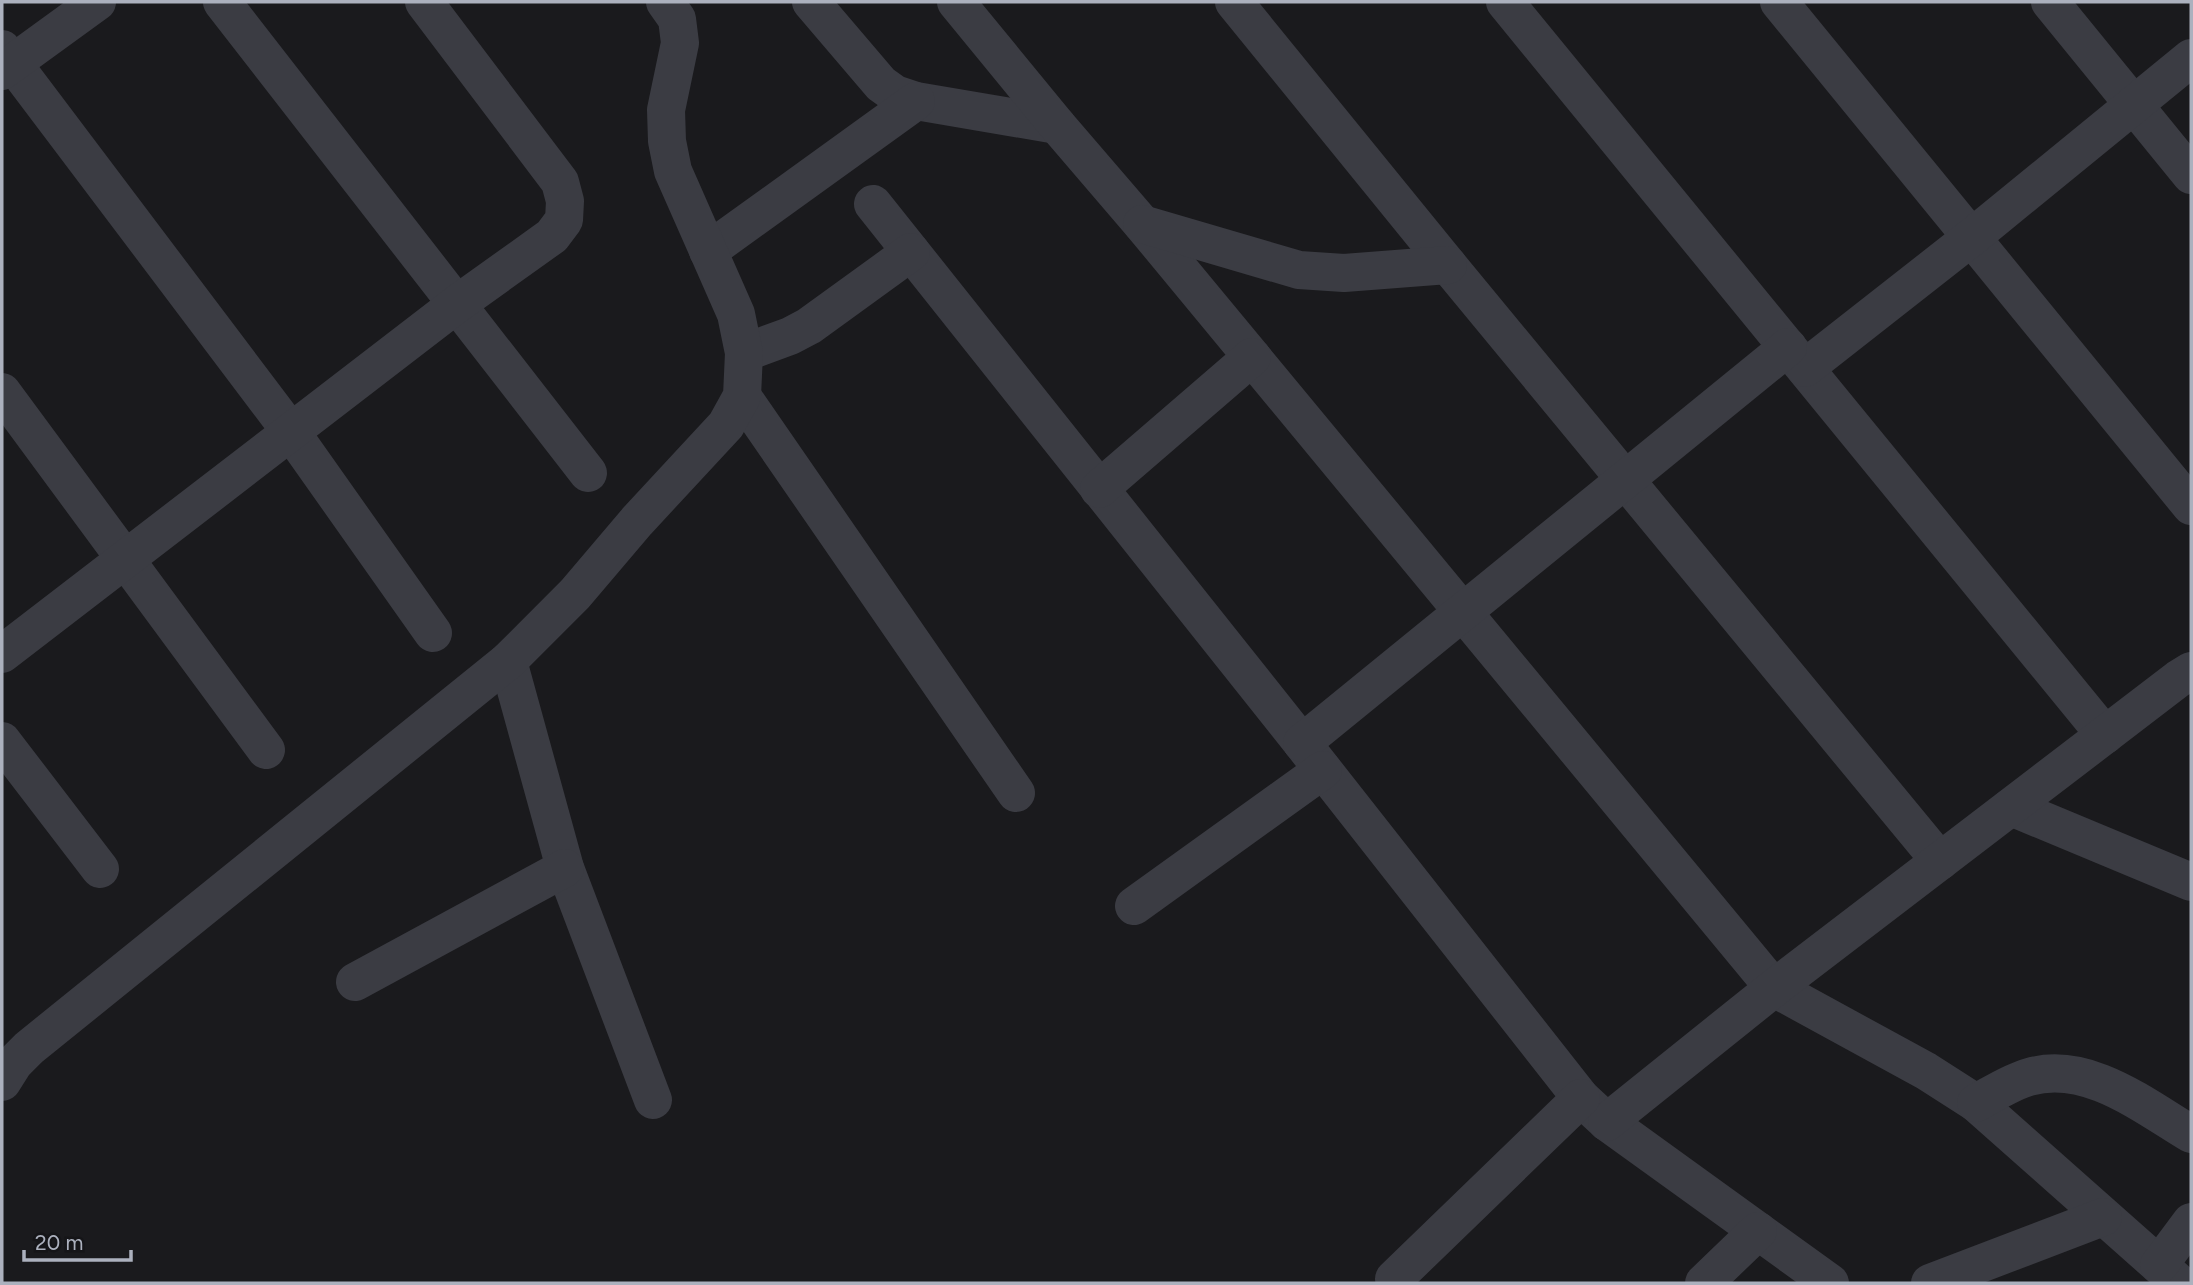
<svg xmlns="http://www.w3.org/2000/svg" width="2193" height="1285" font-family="Figtree,sans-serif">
<rect width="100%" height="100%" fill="#1a1a1d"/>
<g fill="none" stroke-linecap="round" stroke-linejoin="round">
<!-- minor -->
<g stroke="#3b3c43" stroke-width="38">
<path d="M 222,2 L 588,473"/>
<path d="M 811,2 L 881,84 L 895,94 L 916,101 L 1057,125"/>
<path d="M 956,2 L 1057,125 L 1142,224 L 1774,988 L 1926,1071 L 1976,1103 L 2179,1283"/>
<path d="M 1234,2 L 1448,265 L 1940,861"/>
<path d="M 1505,2 L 2105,735"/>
<path d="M 1779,2 L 2191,506"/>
<path d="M 2050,2 L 2191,175"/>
<path d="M 2,49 L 291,432 L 433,633"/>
<path d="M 2,71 L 97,2"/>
<path d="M 873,204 L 1302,743 L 1581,1098 L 1607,1122 L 1830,1283"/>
<path d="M 1142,224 L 1299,270 L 1344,273 L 1448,265"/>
<path d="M 708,251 L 916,101"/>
<path d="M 744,353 L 790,336 L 809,326 L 911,252"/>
<path d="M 1805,368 L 1972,237 L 2191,58"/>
<path d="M 2,392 L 266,750"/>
<path d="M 742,396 L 1016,793"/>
<path d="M 1099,489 L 1252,357"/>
<path d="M 2,654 L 457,304 L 552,236 L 564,220 L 565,201 L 560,182 L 424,2"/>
<path d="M 508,661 L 565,868 L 653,1100"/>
<path d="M 2,741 L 100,869"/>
<path d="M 1302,743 L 1788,347"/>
<path d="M 2011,807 L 2191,882"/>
<path d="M 1134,906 L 1323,770"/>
<path d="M 355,982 L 565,868"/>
<path d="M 2,1082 L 14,1063 L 29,1048 L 508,661 L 575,594 L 637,521 L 726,425 L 742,396 L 744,353 L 736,314 L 673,171 L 667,141 L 666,110 L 680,43 L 677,19 L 665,2"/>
<path d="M 1976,1103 C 1993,1094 2011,1082 2029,1077 C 2087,1060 2144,1106 2191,1134"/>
<path d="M 1607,1122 L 1774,988 L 2178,679 L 2191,671"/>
<path d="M 2159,1265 L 2191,1222"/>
<path d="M 1394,1279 L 1581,1098"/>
<path d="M 1704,1283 L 1758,1231"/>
<path d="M 1930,1283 L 2103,1217"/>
</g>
</g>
<!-- border -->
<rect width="2193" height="1285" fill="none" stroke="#acb1be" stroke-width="7"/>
<!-- scale -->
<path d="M24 1250v10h107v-10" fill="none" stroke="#acb1be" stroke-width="3.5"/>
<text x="35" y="1250" font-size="21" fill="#acb1be" stroke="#151518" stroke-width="5" paint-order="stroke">20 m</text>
</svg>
